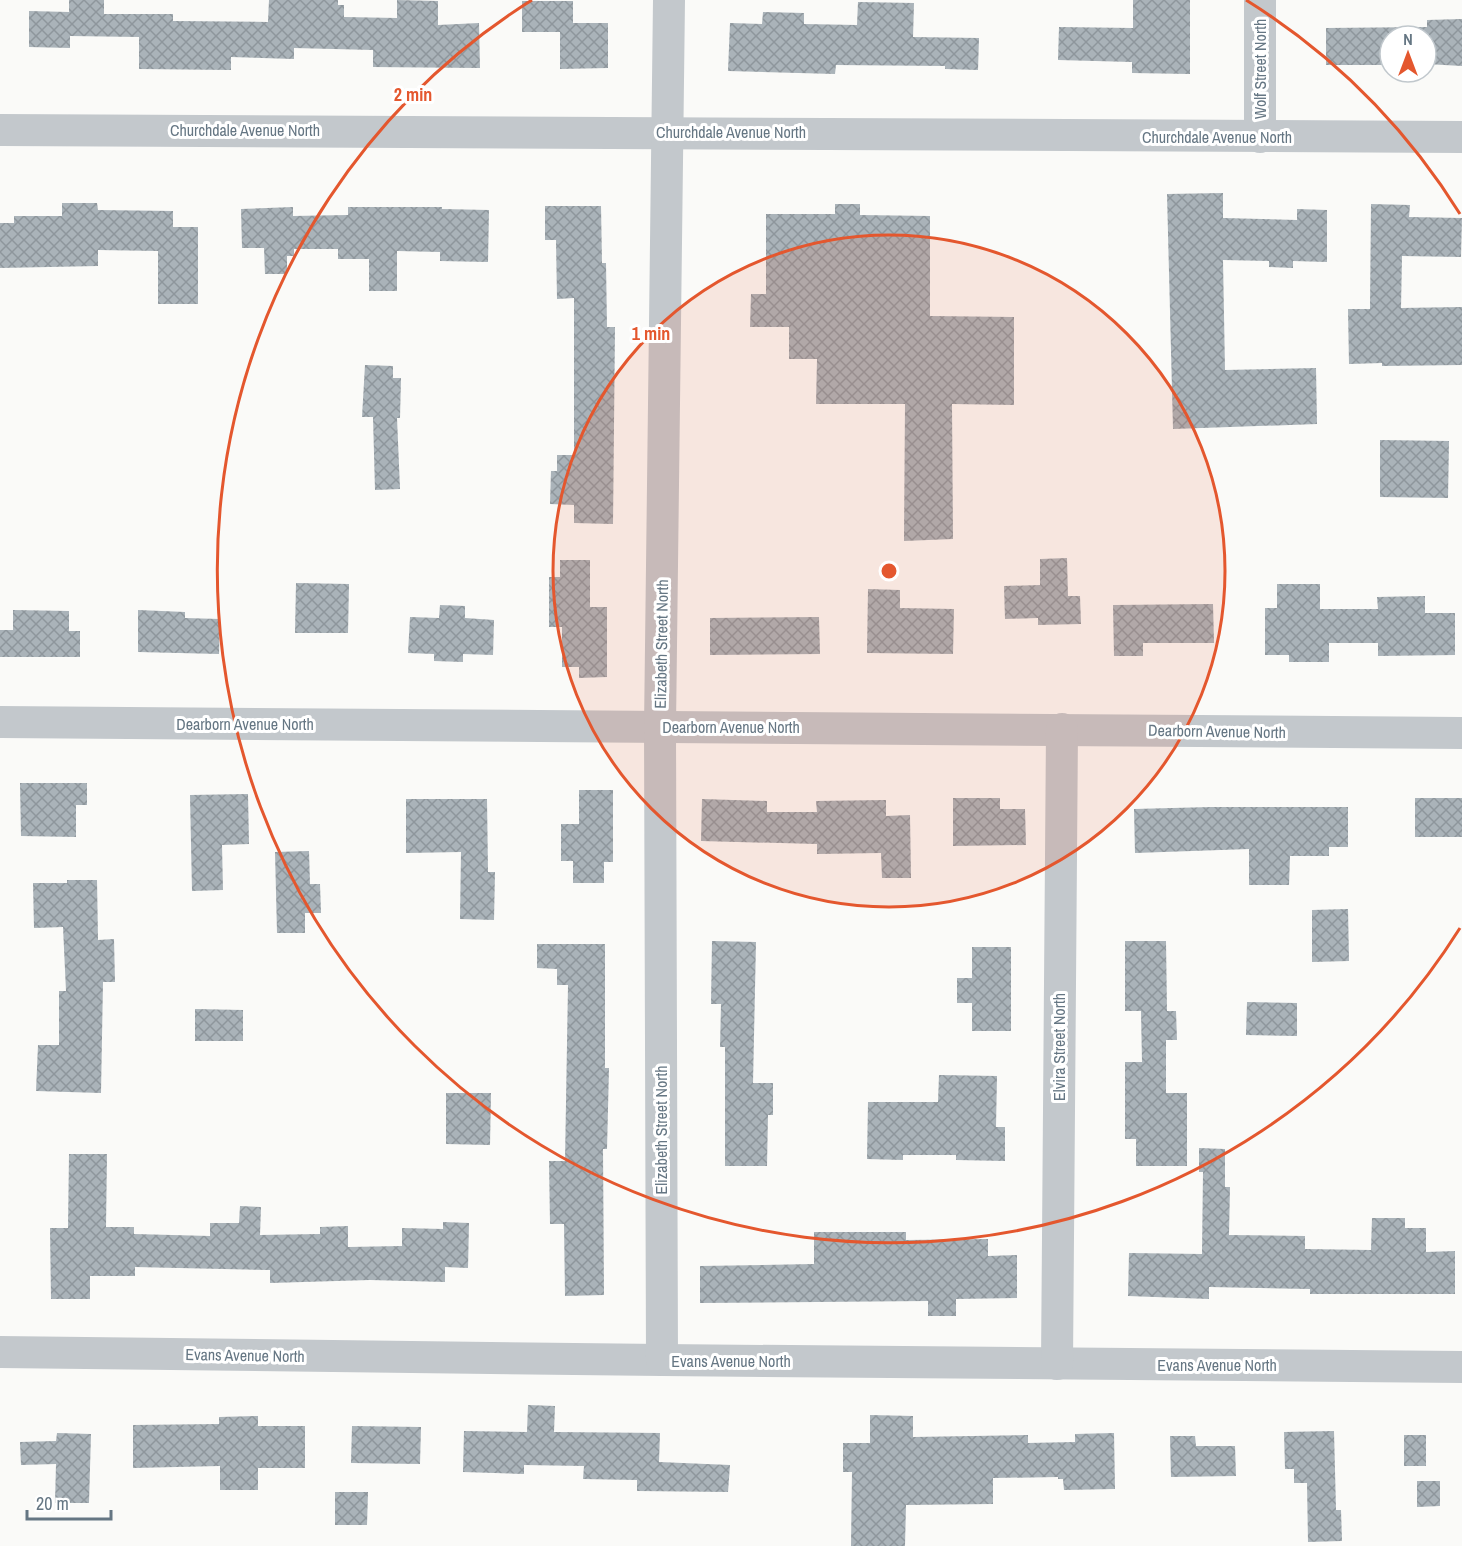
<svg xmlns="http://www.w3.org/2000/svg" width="1462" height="1546" font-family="'Archivo Narrow',sans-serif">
<defs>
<pattern id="building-cross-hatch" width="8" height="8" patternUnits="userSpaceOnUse" patternTransform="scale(1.5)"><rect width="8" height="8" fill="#aab3b9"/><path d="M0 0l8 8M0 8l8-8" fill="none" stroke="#8e969c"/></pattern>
</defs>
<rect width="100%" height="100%" fill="#fafaf8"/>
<!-- building -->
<g fill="url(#building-cross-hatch)">
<path d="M 69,0 L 104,0 L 104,14 L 173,14 L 173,21 L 268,22 L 269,0 L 338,0 L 338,5 L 344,5 L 344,17 L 397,18 L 397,0 L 438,1 L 438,25 L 479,23 L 480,68 L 373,67 L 373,50 L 294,48 L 294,59 L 231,57 L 231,70 L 139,69 L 139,37 L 70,36 L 70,48 L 29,47 L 29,11 L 69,12 Z"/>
<path d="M 1133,0 L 1190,0 L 1190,74 L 1132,73 L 1132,62 L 1058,60 L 1059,27 L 1133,28 Z"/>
<path d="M 522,1 L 573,1 L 573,23 L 608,23 L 608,68 L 560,69 L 560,32 L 522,32 Z"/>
<path d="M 858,2 L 914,3 L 913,37 L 979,38 L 978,70 L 945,69 L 945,66 L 836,65 L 835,74 L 728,71 L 730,23 L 762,24 L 763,12 L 804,13 L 804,24 L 857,25 Z"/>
<path d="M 1462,19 L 1462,66 L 1426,64 L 1426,36 L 1390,36 L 1390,65 L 1326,65 L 1326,28 L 1427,27 L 1427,20 Z"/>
<path d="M 1223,193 L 1223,218 L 1297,220 L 1297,209 L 1327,210 L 1327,262 L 1293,261 L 1293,268 L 1269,267 L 1269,261 L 1223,260 L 1225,370 L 1316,368 L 1317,424 L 1173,429 L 1167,194 Z"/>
<path d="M 62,203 L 97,203 L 98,210 L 173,211 L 173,227 L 198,227 L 198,304 L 158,304 L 158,251 L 98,250 L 98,266 L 0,268 L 0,223 L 14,223 L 14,216 L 62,216 Z"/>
<path d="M 835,204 L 860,204 L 860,215 L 930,216 L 930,316 L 1014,317 L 1014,405 L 952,404 L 953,539 L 904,541 L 905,404 L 816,404 L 817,359 L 789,359 L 789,327 L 750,327 L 751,294 L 766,294 L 766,214 L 835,214 Z"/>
<path d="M 1371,204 L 1410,205 L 1409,217 L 1462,218 L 1461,257 L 1402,256 L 1401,308 L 1462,307 L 1462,365 L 1382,366 L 1382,363 L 1349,364 L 1348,309 L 1370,309 Z"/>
<path d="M 545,206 L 601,206 L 602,263 L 606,263 L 607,327 L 615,327 L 613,524 L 574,523 L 574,505 L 550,504 L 551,471 L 557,471 L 557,455 L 574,455 L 574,298 L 557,299 L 556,240 L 545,240 Z"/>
<path d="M 293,207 L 293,216 L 348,215 L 348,207 L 442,207 L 442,209 L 489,210 L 488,262 L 440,261 L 440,252 L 397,251 L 397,291 L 369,291 L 369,259 L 338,259 L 338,249 L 294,249 L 294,256 L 287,256 L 287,274 L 265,274 L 264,248 L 242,248 L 241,209 Z"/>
<path d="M 365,365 L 393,366 L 393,378 L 401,378 L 400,418 L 397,418 L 400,489 L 375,490 L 373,417 L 362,417 Z"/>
<path d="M 1380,440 L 1449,441 L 1448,498 L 1380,497 Z"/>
<path d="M 1067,558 L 1068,596 L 1080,596 L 1081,624 L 1038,625 L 1038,618 L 1005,619 L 1004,586 L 1040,585 L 1040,559 Z"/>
<path d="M 560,560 L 590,560 L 590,607 L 607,607 L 607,677 L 579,678 L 579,667 L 562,667 L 562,627 L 549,627 L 549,577 L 560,577 Z"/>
<path d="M 296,583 L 349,584 L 348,633 L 295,633 Z"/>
<path d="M 1277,584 L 1320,584 L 1320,609 L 1378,609 L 1377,597 L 1425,596 L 1425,613 L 1455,613 L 1455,655 L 1378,656 L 1378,643 L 1329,643 L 1329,662 L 1289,662 L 1289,655 L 1265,655 L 1265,608 L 1277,608 Z"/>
<path d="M 868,589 L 900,590 L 900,608 L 954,609 L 953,654 L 867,653 Z"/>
<path d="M 1213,604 L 1214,643 L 1143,643 L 1143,656 L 1114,656 L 1113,605 Z"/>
<path d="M 440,605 L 465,606 L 465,618 L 494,620 L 493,655 L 463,654 L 463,662 L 434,661 L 434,654 L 408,653 L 410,617 L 439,618 Z"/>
<path d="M 13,610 L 69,611 L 69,631 L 80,631 L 80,657 L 0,657 L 0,630 L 13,630 Z"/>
<path d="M 138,610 L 185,612 L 185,618 L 220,619 L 219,654 L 138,652 Z"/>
<path d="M 819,617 L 820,654 L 710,655 L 710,618 Z"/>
<path d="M 20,783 L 87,783 L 87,805 L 76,805 L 76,837 L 21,836 Z"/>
<path d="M 579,790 L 613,790 L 613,862 L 604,862 L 604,883 L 573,883 L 573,861 L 561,861 L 561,824 L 579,824 Z"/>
<path d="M 248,794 L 249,844 L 222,845 L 223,890 L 192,891 L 190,795 Z"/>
<path d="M 953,798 L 1000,798 L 1000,809 L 1025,809 L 1026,845 L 953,846 Z"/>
<rect x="1415" y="798" width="47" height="39"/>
<path d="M 406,799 L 487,799 L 488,872 L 495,872 L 494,920 L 460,919 L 461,852 L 406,853 Z"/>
<path d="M 702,799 L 767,801 L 767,812 L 817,812 L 816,801 L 886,800 L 886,816 L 910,815 L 911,878 L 882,878 L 881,853 L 817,854 L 817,844 L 701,841 Z"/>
<path d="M 1211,807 L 1348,807 L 1348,847 L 1329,847 L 1329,856 L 1290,856 L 1289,885 L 1249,885 L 1249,849 L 1135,853 L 1134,809 Z"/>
<path d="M 309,851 L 310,884 L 320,884 L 321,913 L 305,913 L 305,933 L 277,933 L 275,852 Z"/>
<path d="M 67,880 L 97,880 L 98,940 L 114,939 L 115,982 L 103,982 L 101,1093 L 36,1091 L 38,1045 L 59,1045 L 59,991 L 66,991 L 63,927 L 34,928 L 33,883 L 67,883 Z"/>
<path d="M 1348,909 L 1349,961 L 1312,962 L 1312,910 Z"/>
<path d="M 712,941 L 756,942 L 753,1083 L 773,1083 L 773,1115 L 768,1115 L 767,1166 L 725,1166 L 725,1047 L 720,1047 L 721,1004 L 711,1004 Z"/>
<path d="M 1125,941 L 1166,941 L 1167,1011 L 1176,1011 L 1177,1040 L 1166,1040 L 1166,1093 L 1187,1093 L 1187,1166 L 1136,1166 L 1136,1139 L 1125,1139 L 1125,1062 L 1142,1062 L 1141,1011 L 1125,1011 Z"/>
<path d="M 537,944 L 605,944 L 605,1068 L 609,1068 L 607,1149 L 603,1149 L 604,1295 L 565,1296 L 564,1224 L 550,1224 L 549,1161 L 565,1161 L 568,985 L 557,985 L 557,969 L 537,968 Z"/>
<path d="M 972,947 L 1011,947 L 1011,1031 L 972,1031 L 972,1003 L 957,1003 L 957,978 L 972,978 Z"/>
<path d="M 1247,1002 L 1297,1003 L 1297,1036 L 1246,1035 Z"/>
<path d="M 195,1009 L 243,1010 L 243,1041 L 195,1041 Z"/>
<path d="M 939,1075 L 997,1076 L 996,1127 L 1005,1127 L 1005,1161 L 956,1160 L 956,1155 L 903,1155 L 903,1160 L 867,1159 L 868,1102 L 938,1102 Z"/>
<path d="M 446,1093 L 491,1093 L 490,1145 L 446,1144 Z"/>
<path d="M 1199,1148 L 1225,1149 L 1225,1187 L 1230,1187 L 1229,1235 L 1305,1236 L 1305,1249 L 1371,1250 L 1372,1218 L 1405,1218 L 1405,1228 L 1426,1228 L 1426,1252 L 1455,1251 L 1455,1294 L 1310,1294 L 1310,1289 L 1209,1287 L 1209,1299 L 1128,1296 L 1129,1253 L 1202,1254 L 1203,1172 L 1199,1172 Z"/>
<path d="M 69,1154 L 107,1154 L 106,1227 L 134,1227 L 134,1234 L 210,1236 L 210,1223 L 239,1223 L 240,1206 L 261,1207 L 260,1235 L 320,1234 L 320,1227 L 348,1226 L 348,1247 L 402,1246 L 402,1228 L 443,1229 L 443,1222 L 469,1223 L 468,1268 L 445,1267 L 445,1282 L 370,1280 L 270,1283 L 270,1270 L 135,1267 L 135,1276 L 90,1276 L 90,1299 L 51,1299 L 50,1228 L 68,1228 Z"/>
<path d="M 814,1232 L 906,1232 L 906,1240 L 988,1239 L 988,1256 L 1017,1255 L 1017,1298 L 956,1299 L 956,1316 L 928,1316 L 928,1301 L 700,1303 L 700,1266 L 814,1264 Z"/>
<path d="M 528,1405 L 555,1406 L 554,1432 L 660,1433 L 659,1462 L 730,1465 L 728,1492 L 637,1491 L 637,1480 L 583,1479 L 584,1466 L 524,1465 L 524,1474 L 463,1472 L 464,1431 L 527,1432 Z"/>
<path d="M 870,1415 L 913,1416 L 913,1437 L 1028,1435 L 1028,1443 L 1075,1442 L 1075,1434 L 1114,1433 L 1115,1489 L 1064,1490 L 1063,1479 L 1058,1479 L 1058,1477 L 993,1478 L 993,1504 L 906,1505 L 905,1546 L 851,1546 L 852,1472 L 843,1472 L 843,1443 L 870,1443 Z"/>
<path d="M 258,1416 L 258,1426 L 305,1426 L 305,1468 L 258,1468 L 258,1490 L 220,1490 L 220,1466 L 133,1468 L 133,1425 L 219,1424 L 219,1417 Z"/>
<path d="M 352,1426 L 421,1427 L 420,1464 L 351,1463 Z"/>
<path d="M 1334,1431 L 1336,1510 L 1341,1510 L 1342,1541 L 1308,1542 L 1307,1483 L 1294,1483 L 1294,1469 L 1285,1469 L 1284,1432 Z"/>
<path d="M 57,1433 L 91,1434 L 89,1503 L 55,1503 L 56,1464 L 21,1465 L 20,1442 L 56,1441 Z"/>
<rect x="1404" y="1435" width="22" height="31"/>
<path d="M 1170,1436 L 1195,1436 L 1196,1446 L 1235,1446 L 1236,1476 L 1171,1477 Z"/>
<path d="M 1417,1481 L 1440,1481 L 1440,1506 L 1417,1507 Z"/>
<path d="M 335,1492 L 368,1492 L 367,1525 L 335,1525 Z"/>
</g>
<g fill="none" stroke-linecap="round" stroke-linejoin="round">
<!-- street -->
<g stroke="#c3c8cc" stroke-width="32">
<path d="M 0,130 L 1462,137"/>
<path d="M 1260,137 L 1260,0"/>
<path d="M 0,722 L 1462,733"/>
<path d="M 0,1352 L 662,1360 L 1462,1367"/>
<path d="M 662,1360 L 660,727 L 669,0"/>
<path d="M 1057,1364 L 1062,729"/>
</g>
</g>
<!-- distance rings -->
<circle cx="889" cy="571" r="336" fill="#e4572e" fill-opacity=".12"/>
<g fill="none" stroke="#e4572e" stroke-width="3">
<circle cx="889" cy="571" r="336"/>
<path d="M1460 928A673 673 0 1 1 532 0M1246 0A673 673 0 0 1 1460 214"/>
</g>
<g text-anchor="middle" stroke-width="6" stroke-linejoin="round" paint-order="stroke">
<!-- street labels -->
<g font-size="16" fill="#657683" stroke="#fff">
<text transform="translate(1260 69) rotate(-90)" y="6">Wolf Street North</text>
<text x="245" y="136">Churchdale Avenue North</text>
<text x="731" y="138">Churchdale Avenue North</text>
<text x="1217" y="143">Churchdale Avenue North</text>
<text transform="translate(661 644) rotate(-89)" y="6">Elizabeth Street North</text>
<text x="245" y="730">Dearborn Avenue North</text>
<text x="731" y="733">Dearborn Avenue North</text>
<text transform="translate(1217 731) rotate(1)" y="6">Dearborn Avenue North</text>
<text transform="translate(1059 1047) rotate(-90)" y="6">Elvira Street North</text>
<text transform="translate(661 1130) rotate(-90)" y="6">Elizabeth Street North</text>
<text transform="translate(245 1355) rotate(1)" y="6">Evans Avenue North</text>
<text x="731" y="1367">Evans Avenue North</text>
<text x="1217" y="1371">Evans Avenue North</text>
</g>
</g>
<circle cx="889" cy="571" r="9" fill="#e4572e" stroke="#fff" stroke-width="3"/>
<g font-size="18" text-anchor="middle" font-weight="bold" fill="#e4572e" stroke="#fff" stroke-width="6" stroke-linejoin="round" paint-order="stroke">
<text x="413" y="101">2 min</text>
<text x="651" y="340">1 min</text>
</g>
<!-- north arrow -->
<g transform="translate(1408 54)"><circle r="28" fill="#ffffff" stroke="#c1c8cd" stroke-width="1.5"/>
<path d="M0-4.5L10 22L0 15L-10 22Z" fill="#e4572e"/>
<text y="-9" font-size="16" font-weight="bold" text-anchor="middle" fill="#657683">N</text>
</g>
<!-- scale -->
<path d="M27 1510v9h84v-9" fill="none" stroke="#657683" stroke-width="3"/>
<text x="36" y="1510" font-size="18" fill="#657683" stroke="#ffffff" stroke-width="4.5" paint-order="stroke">20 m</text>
</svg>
